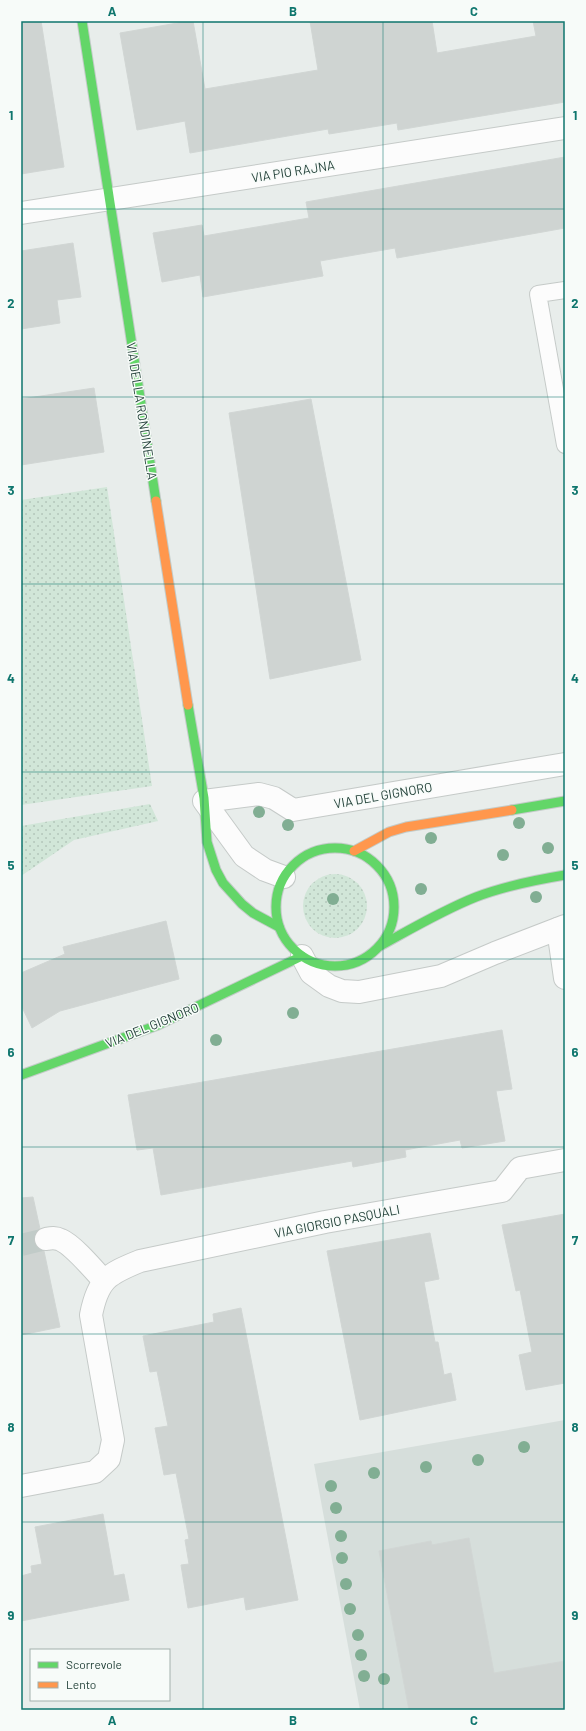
<svg xmlns="http://www.w3.org/2000/svg" width="586" height="1731" font-family="Barlow,sans-serif">
<defs>
<pattern id="grass-dots" width="8" height="8" patternUnits="userSpaceOnUse"><rect width="8" height="8" fill="#d1e6d8"/><path d="M2 2h.1M6 6h.1" fill="none" stroke="#b3c6ba" stroke-width="1.8" stroke-linecap="round"/></pattern>
</defs>
<rect width="100%" height="100%" fill="#e8edeb"/>
<!-- built -->
<path fill="#d6dedb" d="M 565,1420 L 565,1710 L 360,1710 L 314,1464 Z"/>
<!-- grass -->
<g fill="url(#grass-dots)">
<path d="M 107,487 L 152,786 L 21,805 L 21,500 Z"/>
<path d="M 150,804 L 158,821 L 74,840 L 21,876 L 21,826 Z"/>
<circle cx="335" cy="906" r="32"/>
</g>
<!-- building -->
<g fill="#cfd4d2" stroke="#d1d6d4">
<path d="M 21,21 L 41,21 L 64,167 L 21,174 Z"/>
<path d="M 189,21 L 193,21 L 205,89 L 318,70 L 310,21 L 432,21 L 437,53 L 536,36 L 533,21 L 565,21 L 565,102 L 398,130 L 397,123 L 329,134 L 328,129 L 190,153 L 185,121 L 137,130 L 120,33 Z"/>
<path d="M 565,157 L 565,228 L 397,258 L 395,248 L 320,261 L 323,276 L 203,297 L 200,275 L 162,282 L 153,233 L 202,225 L 204,236 L 309,218 L 306,202 Z"/>
<path d="M 73,243 L 81,297 L 57,300 L 60,323 L 21,329 L 21,251 Z"/>
<path d="M 94,388 L 104,452 L 21,465 L 21,399 Z"/>
<path d="M 311,399 L 361,660 L 270,679 L 229,413 Z"/>
<path d="M 166,921 L 179,979 L 60,1011 L 32,1028 L 21,1005 L 21,973 L 65,954 L 63,947 Z"/>
<path d="M 502,1030 L 512,1089 L 496,1091 L 505,1141 L 462,1148 L 460,1140 L 405,1150 L 406,1157 L 353,1167 L 352,1161 L 161,1195 L 153,1148 L 137,1150 L 128,1095 Z"/>
<path d="M 33,1197 L 40,1229 L 34,1235 L 34,1242 L 37,1248 L 44,1251 L 60,1327 L 21,1335 L 21,1198 Z"/>
<path d="M 565,1214 L 565,1383 L 526,1390 L 519,1355 L 532,1352 L 520,1290 L 516,1291 L 502,1225 Z"/>
<path d="M 430,1233 L 439,1279 L 424,1282 L 435,1342 L 438,1342 L 444,1375 L 451,1373 L 456,1400 L 360,1420 L 327,1251 Z"/>
<path d="M 241,1308 L 298,1600 L 246,1610 L 244,1597 L 188,1608 L 181,1565 L 189,1564 L 185,1540 L 189,1539 L 176,1473 L 164,1475 L 155,1428 L 168,1426 L 157,1371 L 150,1372 L 143,1336 L 214,1322 L 213,1314 Z"/>
<path d="M 103,1514 L 114,1576 L 124,1574 L 129,1600 L 21,1621 L 21,1576 L 32,1573 L 31,1566 L 42,1564 L 35,1527 Z"/>
<path d="M 469,1538 L 494,1673 L 565,1661 L 565,1710 L 409,1710 L 379,1551 L 431,1541 L 432,1545 Z"/>
</g>
<g fill="none" stroke-linecap="round" stroke-linejoin="round">
<!-- street-tunnel -->
<path stroke="#c1cbc8" stroke-width="22" stroke-dasharray="22 11" stroke-linecap="butt" d="M 21,1245 L 46,1239"/>
<!-- lane casing -->
<g stroke="#c5cac8" stroke-width="18">
<path id="lane" d="M 565,290 L 538,294 L 565,445"/>
</g>
<!-- street casing -->
<g stroke="#c5cac8" stroke-width="24">
<g id="street">
<path d="M 21,213 L 565,128"/>
<path d="M 284,877 L 265,870 L 244,856 L 204,801 L 259,794 L 274,798 L 293,810 L 565,764"/>
<path d="M 558,929 L 565,978"/>
<path d="M 302,956 L 311,973 L 329,986 L 342,991 L 359,992 L 441,976 L 495,953 L 565,926"/>
<path d="M 46,1239 C 51,1238 55,1237 61,1240 C 73,1245 94,1270 104,1281"/>
<path d="M 21,1486 L 95,1472 L 109,1459 L 113,1440 L 91,1315 C 98,1279 108,1274 140,1261 L 325,1222 L 502,1191 L 520,1168 L 565,1160"/>
</g>
</g>
<!-- fast casing -->
<g stroke="#c3cbc8" stroke-width="11">
<g id="fast">
<path d="M 82,21 L 156,501"/>
<path d="M 188,705 L 204,798 L 207,842 L 216,870 L 223,883 L 242,904 L 253,913 L 279,927"/>
<path d="M 512,810 L 565,801"/>
<circle cx="335" cy="907" r="59"/>
<path d="M 380,946 C 411,929 443,910 476,897 C 504,886 535,880 565,875"/>
<path d="M 21,1075 L 158,1025 L 302,956"/>
</g>
</g>
<!-- slow casing -->
<g stroke="#c3cbc8" stroke-width="11">
<g id="slow">
<path d="M 156,501 L 188,705"/>
<path d="M 354,851 L 389,832 L 406,827 L 512,810"/>
</g>
</g>
<!-- lane -->
<use href="#lane" stroke="#fcfcfc" stroke-width="16"/>
<!-- street -->
<use href="#street" stroke="#fcfcfc" stroke-width="22"/>
<!-- fast -->
<use href="#fast" stroke="#63d668" stroke-width="9"/>
<!-- slow -->
<use href="#slow" stroke="#ff974d" stroke-width="9"/>
</g>
<!-- trees -->
<g fill="#81ae93">
<circle cx="259" cy="812" r="6"/>
<circle cx="519" cy="823" r="6"/>
<circle cx="288" cy="825" r="6"/>
<circle cx="431" cy="838" r="6"/>
<circle cx="548" cy="848" r="6"/>
<circle cx="503" cy="855" r="6"/>
<circle cx="421" cy="889" r="6"/>
<circle cx="536" cy="897" r="6"/>
<circle cx="333" cy="899" r="6"/>
<circle cx="293" cy="1013" r="6"/>
<circle cx="216" cy="1040" r="6"/>
<circle cx="524" cy="1447" r="6"/>
<circle cx="478" cy="1460" r="6"/>
<circle cx="426" cy="1467" r="6"/>
<circle cx="374" cy="1473" r="6"/>
<circle cx="331" cy="1486" r="6"/>
<circle cx="336" cy="1508" r="6"/>
<circle cx="341" cy="1536" r="6"/>
<circle cx="342" cy="1558" r="6"/>
<circle cx="346" cy="1584" r="6"/>
<circle cx="350" cy="1609" r="6"/>
<circle cx="358" cy="1635" r="6"/>
<circle cx="361" cy="1655" r="6"/>
<circle cx="364" cy="1676" r="6"/>
<circle cx="384" cy="1679" r="6"/>
</g>
<!-- grid -->
<path fill="none" stroke="#0f766e" stroke-width="1" stroke-opacity="0.55" d="M 203,21 L 203,1710M 383,21 L 383,1710M 21,209 L 565,209M 21,397 L 565,397M 21,584 L 565,584M 21,772 L 565,772M 21,959 L 565,959M 21,1147 L 565,1147M 21,1334 L 565,1334M 21,1522 L 565,1522"/>
<g text-anchor="middle" stroke-width="3" stroke-linejoin="round" paint-order="stroke">
<!-- street labels -->
<g font-size="13" fill="#24423a" stroke="#f7fbf9">
<text transform="translate(293 171) rotate(-9)" y="5">VIA PIO RAJNA</text>
<text transform="translate(142 411) rotate(81)" y="5">VIA DELLA RONDINELLA</text>
<text transform="translate(383 795) rotate(-10)" y="5">VIA DEL GIGNORO</text>
<text transform="translate(152 1025) rotate(-22)" y="5">VIA DEL GIGNORO</text>
<text transform="translate(337 1221) rotate(-11)" y="5">VIA GIORGIO PASQUALI</text>
</g>
</g>
<!-- border -->
<rect width="586" height="1731" fill="none" stroke="#f7fbf9" stroke-width="44"/>
<!-- legend -->
<rect x="30" y="1649" width="140" height="52" fill="#f7fbf9" stroke="#a3b1ad"/>
<rect x="38" y="1662" width="20" height="6" fill="#63d668" stroke="#a3b1ad"/>
<text x="66" y="1669" font-size="12" fill="#24423a">Scorrevole</text>
<rect x="38" y="1682" width="20" height="6" fill="#ff974d" stroke="#a3b1ad"/>
<text x="66" y="1689" font-size="12" fill="#24423a">Lento</text>
<rect x="22" y="22" width="542" height="1687" fill="none" stroke="#0f766e" stroke-width="1.5"/>
<g font-size="13" text-anchor="middle" font-weight="bold" fill="#0f766e">
<text x="112" y="16">A</text>
<text x="293" y="16">B</text>
<text x="474" y="16">C</text>
<text x="11" y="120">1</text>
<text x="575" y="120">1</text>
<text x="11" y="308">2</text>
<text x="575" y="308">2</text>
<text x="11" y="495">3</text>
<text x="575" y="495">3</text>
<text x="11" y="683">4</text>
<text x="575" y="683">4</text>
<text x="11" y="870">5</text>
<text x="575" y="870">5</text>
<text x="11" y="1057">6</text>
<text x="575" y="1057">6</text>
<text x="11" y="1245">7</text>
<text x="575" y="1245">7</text>
<text x="11" y="1432">8</text>
<text x="575" y="1432">8</text>
<text x="11" y="1620">9</text>
<text x="575" y="1620">9</text>
<text x="112" y="1725">A</text>
<text x="293" y="1725">B</text>
<text x="474" y="1725">C</text>
</g>
</svg>
